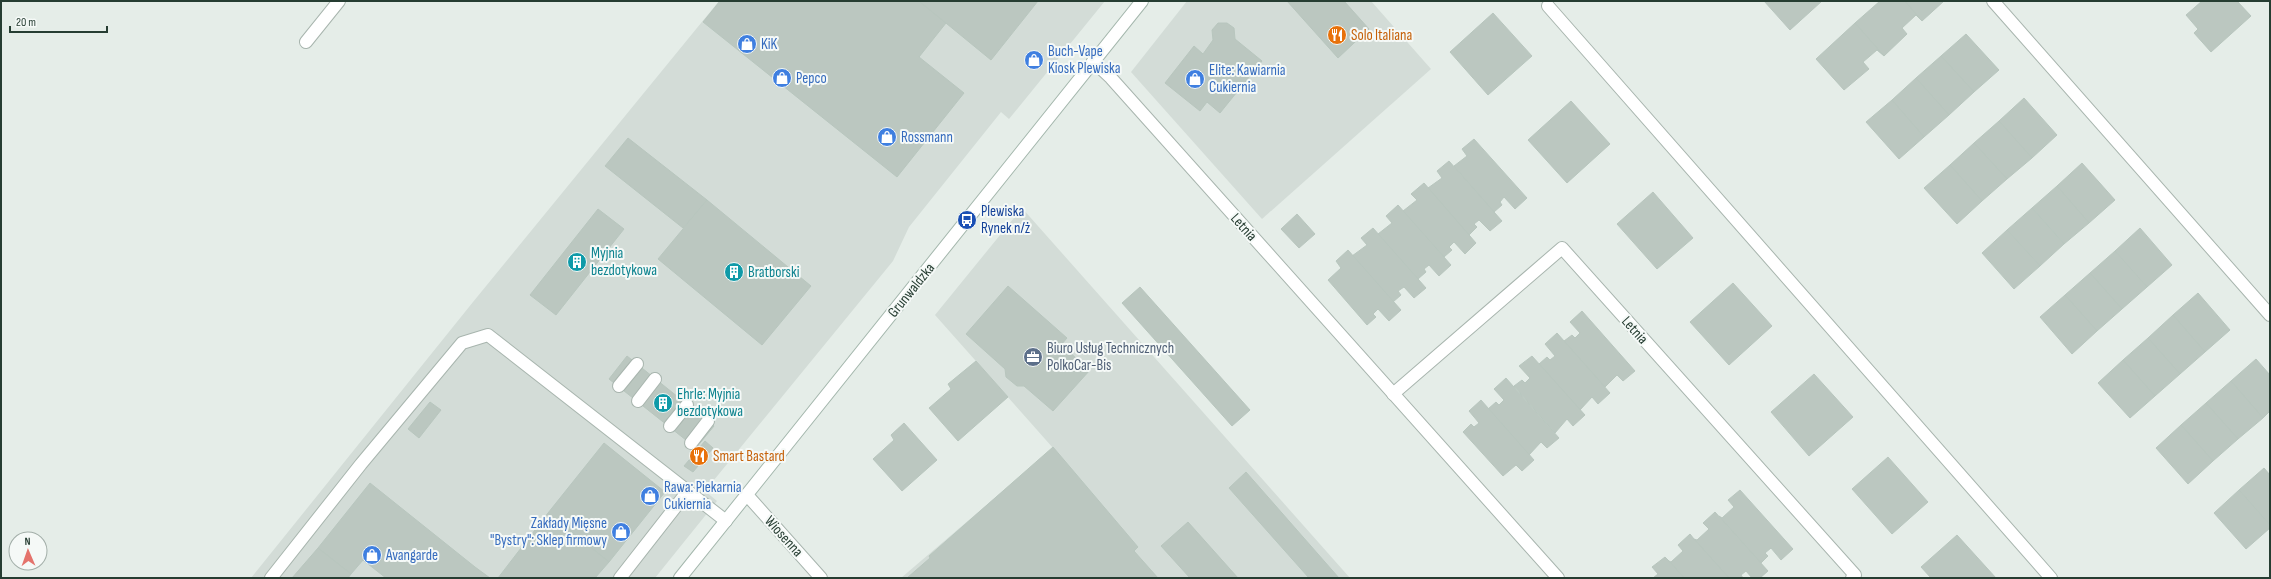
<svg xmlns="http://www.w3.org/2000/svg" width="2271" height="579" font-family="'Sofia Sans Condensed',sans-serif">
<rect width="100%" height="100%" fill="#e5ede8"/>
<!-- built -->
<g fill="#d3dcd7">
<path d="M 719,1 L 1105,1 L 1009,119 L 1001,112 L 909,227 L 893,261 L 705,491 L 717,501 L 655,578 L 251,578 L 473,302 Z"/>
<path d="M 1187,1 L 1371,1 L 1431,69 L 1262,219 L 1131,72 Z"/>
<path d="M 1022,208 L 1350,578 L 901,578 L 1053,448 L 935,315 Z"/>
</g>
<!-- building -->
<g fill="#bbc7c0" stroke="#b8c6be">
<path d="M 720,1 L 919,1 L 946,23 L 919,57 L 964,93 L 897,177 L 703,22 Z"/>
<path d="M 919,1 L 1038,1 L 991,60 Z"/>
<path d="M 1287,1 L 1344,1 L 1369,29 L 1338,58 Z"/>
<path d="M 1764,1 L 1822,1 L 1790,30 Z"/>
<path d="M 1880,1 L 1905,1 L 1922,21 L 1916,15 L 1902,28 L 1907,34 L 1884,56 L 1855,23 Z"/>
<path d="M 1905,1 L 1944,1 L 1922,21 Z"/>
<path d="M 2202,1 L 2237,1 L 2251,16 L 2211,52 L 2194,33 L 2198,29 L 2186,15 Z"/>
<path d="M 1493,13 L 1532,56 L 1488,95 L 1450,52 Z"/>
<path d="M 1218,23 L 1227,23 L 1234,28 L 1235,39 L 1262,61 L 1220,113 L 1207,102 L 1200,111 L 1165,83 L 1194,46 L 1203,54 L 1213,40 L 1212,30 Z"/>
<path d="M 1855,23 L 1884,56 L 1877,50 L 1863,62 L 1869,69 L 1844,90 L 1816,59 Z"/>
<path d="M 1966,34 L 1999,70 L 1974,92 L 1941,56 Z"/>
<path d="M 1941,56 L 1974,92 L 1949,115 L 1916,78 Z"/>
<path d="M 1916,78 L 1949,115 L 1924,137 L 1892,100 Z"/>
<path d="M 2024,98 L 2057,135 L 2032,158 L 1999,121 Z"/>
<path d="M 1892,100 L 1924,137 L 1899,159 L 1866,122 Z"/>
<path d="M 1571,101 L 1610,144 L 1567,183 L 1528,140 Z"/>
<path d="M 1999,121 L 2032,158 L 2007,179 L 1974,143 Z"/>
<path d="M 628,138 L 707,200 L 683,228 L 605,166 Z"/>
<path d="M 1474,139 L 1527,198 L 1515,209 L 1504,197 L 1500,202 L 1502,205 L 1494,212 L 1454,166 L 1467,156 L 1462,149 Z"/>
<path d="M 1974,143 L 2007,179 L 1982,201 L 1950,165 Z"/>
<path d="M 1449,161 L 1502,221 L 1490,231 L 1479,220 L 1474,224 L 1477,227 L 1469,235 L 1428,188 L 1442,178 L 1437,171 Z"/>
<path d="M 2082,163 L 2115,200 L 2089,223 L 2057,186 Z"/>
<path d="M 1950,165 L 1982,201 L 1957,224 L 1924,188 Z"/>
<path d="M 1424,183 L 1476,243 L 1465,254 L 1454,242 L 1449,247 L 1452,250 L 1444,257 L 1403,211 L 1417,200 L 1411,194 Z"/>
<path d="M 2057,186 L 2089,223 L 2064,244 L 2032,208 Z"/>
<path d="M 1653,192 L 1693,238 L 1657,269 L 1617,224 Z"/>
<path d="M 707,200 L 811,286 L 762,345 L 658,259 Z"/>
<path d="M 1398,205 L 1451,265 L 1439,276 L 1429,265 L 1424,269 L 1426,272 L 1418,279 L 1378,234 L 1392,223 L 1386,216 Z"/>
<path d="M 2032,208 L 2064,244 L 2040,266 L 2007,230 Z"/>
<path d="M 598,209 L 624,229 L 556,315 L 530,295 Z"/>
<path d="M 1297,214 L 1315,234 L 1299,248 L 1281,229 Z"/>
<path d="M 1373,228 L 1426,288 L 1414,298 L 1404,287 L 1398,291 L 1401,295 L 1393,302 L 1352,256 L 1367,245 L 1361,238 Z"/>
<path d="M 2140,228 L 2172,265 L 2147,287 L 2115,251 Z"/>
<path d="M 2007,230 L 2040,266 L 2014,289 L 1982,253 Z"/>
<path d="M 1348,250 L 1401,310 L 1389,321 L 1378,309 L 1373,314 L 1376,317 L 1367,325 L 1328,280 L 1341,268 L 1336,261 Z"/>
<path d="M 2115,251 L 2147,287 L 2122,309 L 2090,273 Z"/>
<path d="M 2090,273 L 2122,309 L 2097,331 L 2065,295 Z"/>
<path d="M 1733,283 L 1772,326 L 1729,365 L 1690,322 Z"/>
<path d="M 1008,286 L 1067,338 L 1061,345 L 1090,370 L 1053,411 L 1024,386 L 1017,386 L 1006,377 L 1005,369 L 966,334 Z"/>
<path d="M 1140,287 L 1250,410 L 1232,426 L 1122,303 Z"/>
<path d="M 2198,293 L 2230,330 L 2205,352 L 2173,315 Z"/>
<path d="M 2065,295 L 2097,331 L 2072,354 L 2040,317 Z"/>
<path d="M 1582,311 L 1635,371 L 1623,381 L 1617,375 L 1605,387 L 1564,341 L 1572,335 L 1575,338 L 1580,333 L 1570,322 Z"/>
<path d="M 2173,315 L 2205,352 L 2180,374 L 2148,338 Z"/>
<path d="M 1557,333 L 1610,393 L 1598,404 L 1592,397 L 1580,410 L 1539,364 L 1547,357 L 1550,360 L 1555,356 L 1545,344 Z"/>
<path d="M 2148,338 L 2180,374 L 2155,396 L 2123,360 Z"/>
<path d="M 627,356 L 714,426 L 696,448 L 609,379 Z"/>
<path d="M 1532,356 L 1585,415 L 1573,426 L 1567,419 L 1555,433 L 1514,386 L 1522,380 L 1525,383 L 1530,378 L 1519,366 Z"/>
<path d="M 2256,359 L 2270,375 L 2270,411 L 2263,418 L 2231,381 Z"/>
<path d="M 2123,360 L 2155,396 L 2130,418 L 2098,383 Z"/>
<path d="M 976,361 L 1008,397 L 958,441 L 929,408 L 951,389 L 948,384 Z"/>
<path d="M 1814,374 L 1853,417 L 1809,456 L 1771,412 Z"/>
<path d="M 1506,378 L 1559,438 L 1547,448 L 1541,442 L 1529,455 L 1488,409 L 1496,402 L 1499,405 L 1504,400 L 1494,389 Z"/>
<path d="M 2231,381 L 2263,418 L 2238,439 L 2206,403 Z"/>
<path d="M 1481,400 L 1534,460 L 1522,471 L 1516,465 L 1503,476 L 1463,432 L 1471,424 L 1474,427 L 1479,423 L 1469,411 Z"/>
<path d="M 430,402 L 441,410 L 419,438 L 408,429 Z"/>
<path d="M 2206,403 L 2238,439 L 2213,461 L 2181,425 Z"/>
<path d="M 904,423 L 937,460 L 902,491 L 873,459 L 894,440 L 891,435 Z"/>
<path d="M 2181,425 L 2213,461 L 2188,484 L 2156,448 Z"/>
<path d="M 705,441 L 713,448 L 693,472 L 684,466 Z"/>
<path d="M 604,443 L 665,492 L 609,562 L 548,513 Z"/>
<path d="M 1053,447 L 1138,547 L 1134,551 L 1158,578 L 907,578 L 930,558 L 929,556 Z"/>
<path d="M 1888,457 L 1928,502 L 1892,534 L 1852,489 Z"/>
<path d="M 2264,468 L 2270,475 L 2270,525 L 2239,490 Z"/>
<path d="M 1246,472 L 1339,578 L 1309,578 L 1229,488 Z"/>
<path d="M 370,483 L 475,567 L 490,578 L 386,578 L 363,560 L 351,574 L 318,548 Z"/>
<path d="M 1740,490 L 1793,549 L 1781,560 L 1771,548 L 1765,553 L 1768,556 L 1761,563 L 1719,516 L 1722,518 L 1734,507 L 1728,500 Z"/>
<path d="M 2239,490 L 2270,525 L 2270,528 L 2246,549 L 2214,513 Z"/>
<path d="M 1715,512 L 1768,571 L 1760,578 L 1752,578 L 1746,571 L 1741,575 L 1743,578 L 1729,578 L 1694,539 L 1697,540 L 1709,529 L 1703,523 Z"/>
<path d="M 548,513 L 609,562 L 595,578 L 498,578 Z"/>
<path d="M 1188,522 L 1238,578 L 1190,578 L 1161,546 Z"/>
<path d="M 1690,534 L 1694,539 L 1729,578 L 1684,578 L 1669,561 L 1671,562 L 1683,551 L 1678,545 Z"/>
<path d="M 1957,535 L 1996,578 L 1931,578 L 1921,567 Z"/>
<path d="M 318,548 L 351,574 L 348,578 L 292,578 Z"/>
<path d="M 1665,557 L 1669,561 L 1684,578 L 1653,578 L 1658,574 L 1652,567 Z"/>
</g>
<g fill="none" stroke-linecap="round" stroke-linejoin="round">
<!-- lane casing -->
<g stroke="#a8b5ae" stroke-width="14">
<g id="lane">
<path d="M 619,386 L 637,364"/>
<path d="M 638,401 L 655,379"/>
<path d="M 670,426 L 687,405"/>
<path d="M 691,443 L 708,421"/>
<path d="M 271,578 L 361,464 L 462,343 L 488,335 L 726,521"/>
<path d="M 620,578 L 688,491"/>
</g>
</g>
<!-- street casing -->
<g stroke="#a8b5ae" stroke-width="14">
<g id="street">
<path d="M 1993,1 L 2270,315"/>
<path d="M 1548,6 L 2051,578"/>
<path d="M 306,42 L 339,1"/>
<path d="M 1093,61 L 1111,78 L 1558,578"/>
<path d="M 1393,394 L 1562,248 L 1855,575 L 1852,578"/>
<path d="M 747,495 L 821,578"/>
</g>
</g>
<!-- secondary casing -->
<g stroke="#a4b7ad" stroke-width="14">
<path id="secondary" d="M 680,578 L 1142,1"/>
</g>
<!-- lane -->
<use href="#lane" stroke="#fff" stroke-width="12"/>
<!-- street -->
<use href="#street" stroke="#fff" stroke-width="12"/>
<!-- secondary -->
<use href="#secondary" stroke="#fff" stroke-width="12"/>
</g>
<!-- icons -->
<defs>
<g id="restaurant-disc" transform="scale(1)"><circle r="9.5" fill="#e8710a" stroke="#f5f9f7"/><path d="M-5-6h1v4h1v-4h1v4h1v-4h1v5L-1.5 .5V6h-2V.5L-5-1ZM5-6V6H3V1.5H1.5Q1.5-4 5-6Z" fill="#fff"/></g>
<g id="shop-disc" transform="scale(1)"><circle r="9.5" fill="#3f7fe0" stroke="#f5f9f7"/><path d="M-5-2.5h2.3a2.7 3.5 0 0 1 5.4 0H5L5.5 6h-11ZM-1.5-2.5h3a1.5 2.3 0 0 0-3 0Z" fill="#fff"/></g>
<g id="bus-disc" transform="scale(1)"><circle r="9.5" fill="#1a4fb4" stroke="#f5f9f7"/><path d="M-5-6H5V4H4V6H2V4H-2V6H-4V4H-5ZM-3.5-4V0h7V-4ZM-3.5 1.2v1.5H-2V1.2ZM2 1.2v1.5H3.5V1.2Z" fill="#fff"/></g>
<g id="building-disc" transform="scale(1)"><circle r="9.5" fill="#0f9aa8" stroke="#f5f9f7"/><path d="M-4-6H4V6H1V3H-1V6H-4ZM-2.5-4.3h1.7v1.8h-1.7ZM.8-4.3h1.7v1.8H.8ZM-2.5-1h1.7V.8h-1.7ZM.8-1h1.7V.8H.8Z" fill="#fff"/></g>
<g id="office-disc" transform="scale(1)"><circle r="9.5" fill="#5c6f8a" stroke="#f5f9f7"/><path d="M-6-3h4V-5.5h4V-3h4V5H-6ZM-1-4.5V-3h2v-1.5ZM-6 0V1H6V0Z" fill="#fff"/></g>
</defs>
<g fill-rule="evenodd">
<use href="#restaurant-disc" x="1337" y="35"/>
<use href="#shop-disc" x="747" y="44"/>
<use href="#shop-disc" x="1034" y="60"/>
<use href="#shop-disc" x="782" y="78"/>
<use href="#shop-disc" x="1195" y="79"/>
<use href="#shop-disc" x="887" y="137"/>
<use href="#bus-disc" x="967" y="220"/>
<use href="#building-disc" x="577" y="262"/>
<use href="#building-disc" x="734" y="272"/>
<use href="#office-disc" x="1033" y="357"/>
<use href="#building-disc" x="663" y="403"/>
<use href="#restaurant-disc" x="699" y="456"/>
<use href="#shop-disc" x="650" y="496"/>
<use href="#shop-disc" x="621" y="532"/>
<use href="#shop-disc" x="372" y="555"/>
</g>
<g text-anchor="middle" stroke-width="4" stroke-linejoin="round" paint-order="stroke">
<!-- food labels -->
<g font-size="15" fill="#c56008" stroke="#f5f9f7" text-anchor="start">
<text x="1351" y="40">Solo Italiana</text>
<text x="713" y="461">Smart Bastard</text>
</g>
<!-- shop labels -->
<g font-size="15" fill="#366cbe" stroke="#f5f9f7" text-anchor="start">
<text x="761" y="49">KiK</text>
<text x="1048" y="56">Buch-Vape<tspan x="1048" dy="17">Kiosk Plewiska</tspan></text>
<text x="1209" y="75">Elite: Kawiarnia<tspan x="1209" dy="17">Cukiernia</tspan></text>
<text x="796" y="83">Pepco</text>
<text x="901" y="142">Rossmann</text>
<text x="664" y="492">Rawa: Piekarnia<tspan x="664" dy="17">Cukiernia</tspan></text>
<text x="607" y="528" text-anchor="end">Zakłady Mięsne<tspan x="607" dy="17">"Bystry": Sklep firmowy</tspan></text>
<text x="386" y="560">Avangarde</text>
</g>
<!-- transit labels -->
<g font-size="15" fill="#164399" stroke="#f5f9f7" text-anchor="start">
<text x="981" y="216">Plewiska<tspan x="981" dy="17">Rynek n/ż</tspan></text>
</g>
<!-- street labels -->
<g font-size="15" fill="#263d32" stroke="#f5f9f7">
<text transform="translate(1244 227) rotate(48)" y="5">Letnia</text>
<text transform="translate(911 290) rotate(-51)" y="5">Grunwaldzka</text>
<text transform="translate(1635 330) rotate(48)" y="5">Letnia</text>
<text transform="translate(784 536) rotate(48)" y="5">Wiosenna</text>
</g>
<!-- culture labels -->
<g font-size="15" fill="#0d838f" stroke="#f5f9f7" text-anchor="start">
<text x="591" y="258">Myjnia<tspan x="591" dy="17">bezdotykowa</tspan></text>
<text x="748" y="277">Bratborski</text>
<text x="677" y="399">Ehrle: Myjnia<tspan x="677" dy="17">bezdotykowa</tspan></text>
</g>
<!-- service labels -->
<g font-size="15" fill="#4e5e75" stroke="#f5f9f7" text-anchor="start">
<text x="1047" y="353">Biuro Usług Technicznych<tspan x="1047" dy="17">PolkoCar-Bis</tspan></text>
</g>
</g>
<!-- border -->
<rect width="2271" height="579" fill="none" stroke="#263d32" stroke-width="4"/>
<!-- north arrow -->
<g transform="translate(28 551) rotate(358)"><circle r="19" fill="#f5f9f7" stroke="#a2aea8"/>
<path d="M0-3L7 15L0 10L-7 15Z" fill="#e4736c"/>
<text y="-6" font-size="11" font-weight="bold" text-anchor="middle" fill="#263d32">N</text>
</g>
<!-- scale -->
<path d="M10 26v6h97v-6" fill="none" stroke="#263d32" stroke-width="2"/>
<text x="16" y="26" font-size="12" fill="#263d32" stroke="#f5f9f7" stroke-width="3" paint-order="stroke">20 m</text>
</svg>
